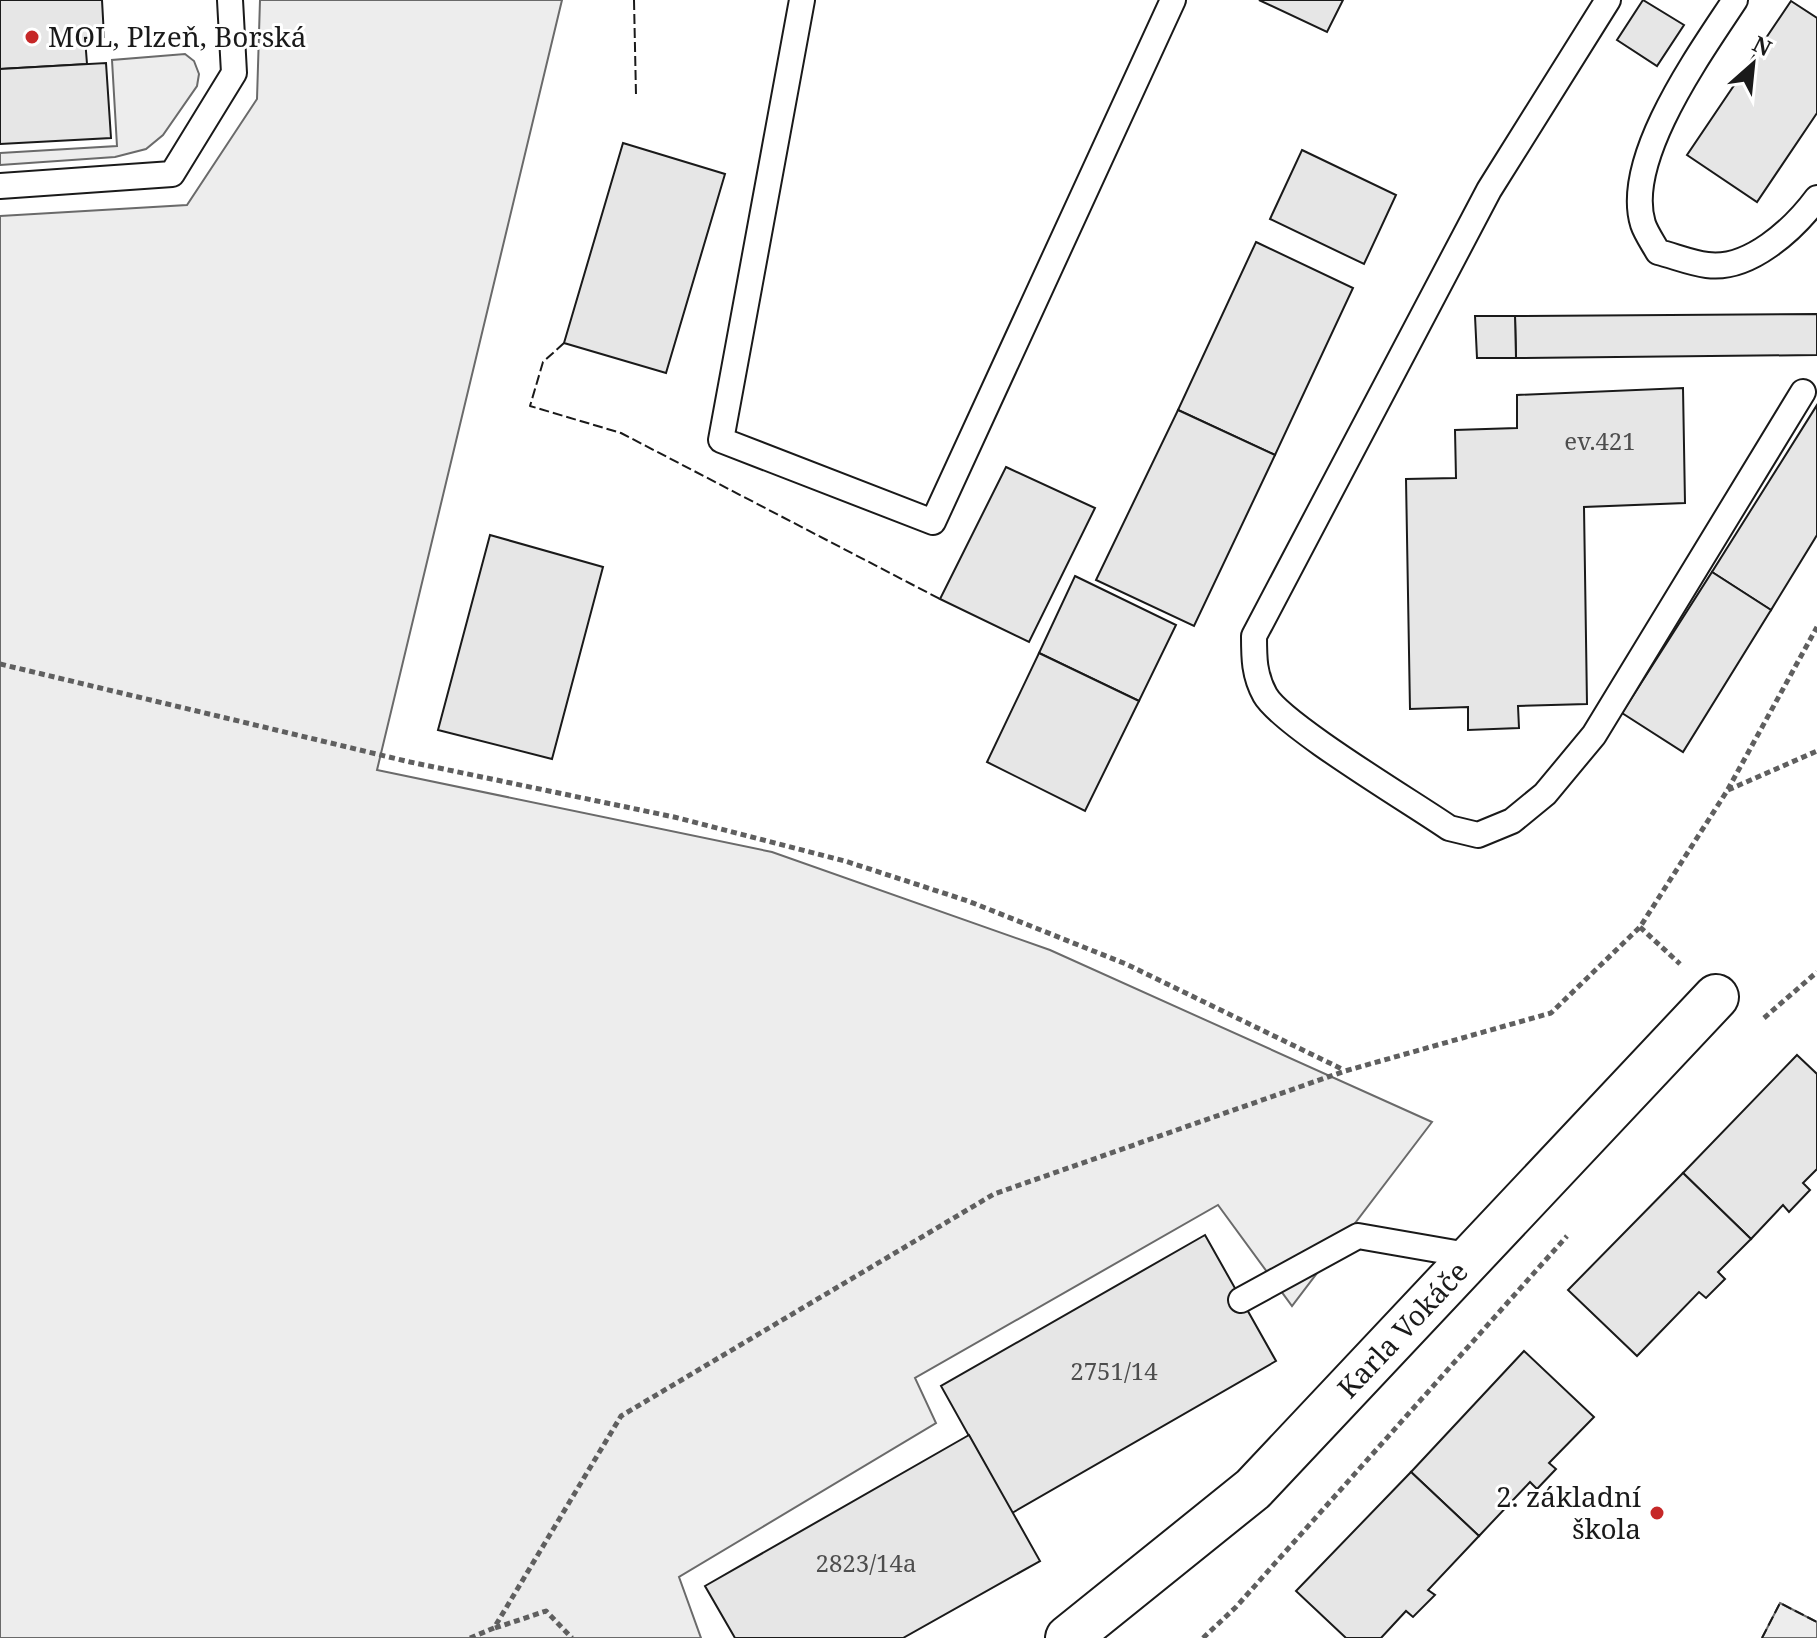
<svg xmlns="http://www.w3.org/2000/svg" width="1817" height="1638" font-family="'Noto Serif',serif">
<rect width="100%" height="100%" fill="#fff"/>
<!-- built -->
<g fill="#ededed" stroke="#6a6a6a" stroke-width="2">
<path d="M 260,0 L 562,0 L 377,770 L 772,852 L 1050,950 L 1432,1122 L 1292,1306 L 1218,1205 L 915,1378 L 936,1423 L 679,1577 L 701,1638 L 0,1638 L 0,216 L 187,205 L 257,99 Z"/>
<path d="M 185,54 L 194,61 L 199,74 L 197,86 L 163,135 L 146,149 L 115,157 L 0,165 L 0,153 L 117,146 L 112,60 Z"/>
<path d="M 1780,1603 L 1817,1622 L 1817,1638 L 1762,1638 Z"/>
</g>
<!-- building -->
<g fill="#e6e6e6" stroke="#1a1a1a" stroke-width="2">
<path d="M 0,0 L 102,0 L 104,37 L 85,38 L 87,64 L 0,69 Z"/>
<path d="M 1259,0 L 1343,0 L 1327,32 Z"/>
<path d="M 1643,0 L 1684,25 L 1657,66 L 1617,40 Z"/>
<path d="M 1791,1 L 1817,18 L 1817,113 L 1757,202 L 1687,155 Z"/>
<path d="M 106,63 L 111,138 L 0,144 L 0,69 Z"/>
<path d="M 623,143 L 725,174 L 666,373 L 564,343 Z"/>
<path d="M 1302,150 L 1396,195 L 1364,264 L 1270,219 Z"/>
<path d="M 1256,242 L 1353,288 L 1275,455 L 1178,410 Z"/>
<path d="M 1817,314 L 1817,355 L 1516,358 L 1515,316 Z"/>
<path d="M 1475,316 L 1515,316 L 1516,358 L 1477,358 Z"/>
<path d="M 1683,388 L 1685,503 L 1584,507 L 1587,704 L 1518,706 L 1519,728 L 1468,730 L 1468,707 L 1410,709 L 1406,479 L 1456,478 L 1455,430 L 1517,428 L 1517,395 Z"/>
<path d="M 1817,405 L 1817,535 L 1771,610 L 1712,572 Z"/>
<path d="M 1178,410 L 1275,455 L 1194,626 L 1096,580 Z"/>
<path d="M 1006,467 L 1095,508 L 1029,642 L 940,599 Z"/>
<path d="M 490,535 L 603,567 L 552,759 L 438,730 Z"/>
<path d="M 1712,572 L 1771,610 L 1683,752 L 1622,713 Z"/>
<path d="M 1075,576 L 1176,625 L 1139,701 L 1039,653 Z"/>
<path d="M 1039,653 L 1139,701 L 1085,811 L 987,762 Z"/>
<path d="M 1797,1055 L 1817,1074 L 1817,1169 L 1803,1183 L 1810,1190 L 1789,1212 L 1783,1205 L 1751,1239 L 1683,1173 Z"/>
<path d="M 1683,1173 L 1751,1239 L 1718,1272 L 1725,1279 L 1706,1298 L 1699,1292 L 1637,1356 L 1568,1290 Z"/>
<path d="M 1205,1235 L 1276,1361 L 1012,1513 L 941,1386 Z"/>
<path d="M 1524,1351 L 1594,1417 L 1549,1463 L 1556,1469 L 1537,1489 L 1530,1482 L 1479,1536 L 1411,1472 Z"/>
<path d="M 969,1435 L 1040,1561 L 903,1638 L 735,1638 L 705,1586 Z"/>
<path d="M 1411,1472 L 1479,1536 L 1428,1590 L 1435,1595 L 1413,1617 L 1406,1611 L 1381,1638 L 1346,1638 L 1296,1591 Z"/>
</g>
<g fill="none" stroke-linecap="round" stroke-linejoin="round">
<!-- service casing -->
<g stroke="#1a1a1a" stroke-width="28">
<g id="service">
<path d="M 802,0 L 721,440 L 933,522 L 1173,0"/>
<path d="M 1608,0 L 1489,190 L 1254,636 C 1254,658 1254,675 1265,695 C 1282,725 1413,803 1449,828 L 1478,835 L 1512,821 L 1545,794 L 1594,735 L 1803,392"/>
<path d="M 1735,0 C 1701,52 1623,159 1643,224 C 1646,233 1653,243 1658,252 C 1674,256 1691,263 1707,265 C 1749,271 1794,229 1817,198"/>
<path d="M 0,186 L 172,174 L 234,73 L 230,0"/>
<path d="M 1241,1300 L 1358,1236 L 1473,1256"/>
</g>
</g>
<!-- minor casing -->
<g stroke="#1a1a1a" stroke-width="48">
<g id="minor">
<path id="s1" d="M 1068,1638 L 1253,1489 L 1716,997"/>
</g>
</g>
<!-- path -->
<g stroke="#5f5f5f" stroke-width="5" stroke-dasharray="6 4" stroke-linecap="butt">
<path d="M 0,664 L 410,762 L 674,817 L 845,861 L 968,901 L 1126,964 L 1344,1070"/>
<path d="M 1728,790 L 1817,751"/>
<path d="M 1640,927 L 1680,964"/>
<path d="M 1764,1018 L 1817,972"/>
<path d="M 495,1628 L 546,1611 L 572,1638"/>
<path d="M 470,1638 L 494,1628 L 621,1416 L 994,1194 L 1345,1071 L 1551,1013 L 1640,927 L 1727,791 L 1817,627"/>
<path d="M 1203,1638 L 1236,1607 L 1567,1236"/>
</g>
<!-- service -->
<use href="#service" stroke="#fff" stroke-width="24"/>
<!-- minor -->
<use href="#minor" stroke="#fff" stroke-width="44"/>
<!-- fence -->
<g stroke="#1a1a1a" stroke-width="2" stroke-dasharray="10 4" stroke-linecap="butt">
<path d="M 634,0 L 636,95"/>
<path d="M 564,343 L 543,362 L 530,406 L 621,433 L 940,599"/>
<path d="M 1762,1638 L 1780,1603 L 1817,1622"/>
</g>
</g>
<!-- markers -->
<g fill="#c62828" stroke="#fff" stroke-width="3">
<circle cx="32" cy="37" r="8"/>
<circle cx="1657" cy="1513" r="8"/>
</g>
<g text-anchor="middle" stroke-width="6" stroke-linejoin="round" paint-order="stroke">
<!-- number labels -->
<g font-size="24" fill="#4d4d4d">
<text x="1600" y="450">ev.421</text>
<text x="1114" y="1380">2751/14</text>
<text x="866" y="1572">2823/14a</text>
</g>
<!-- poi labels -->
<g font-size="28" fill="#1a1a1a" stroke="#fff" text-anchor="start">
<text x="48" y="47">MOL, Plzeň, Borská</text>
<text x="1641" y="1507" text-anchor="end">2. základní<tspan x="1641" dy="32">škola</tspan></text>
</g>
<!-- street labels -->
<g font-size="28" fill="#1a1a1a" stroke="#fff">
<text dy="10" stroke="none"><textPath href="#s1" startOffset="456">Karla Vokáče</textPath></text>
</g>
</g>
<!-- north arrow -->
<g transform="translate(1753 64) rotate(27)" stroke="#ffffff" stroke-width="6" paint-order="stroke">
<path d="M0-6L14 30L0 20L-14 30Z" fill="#1a1a1a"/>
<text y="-12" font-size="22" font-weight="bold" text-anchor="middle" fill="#1a1a1a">N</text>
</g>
</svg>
